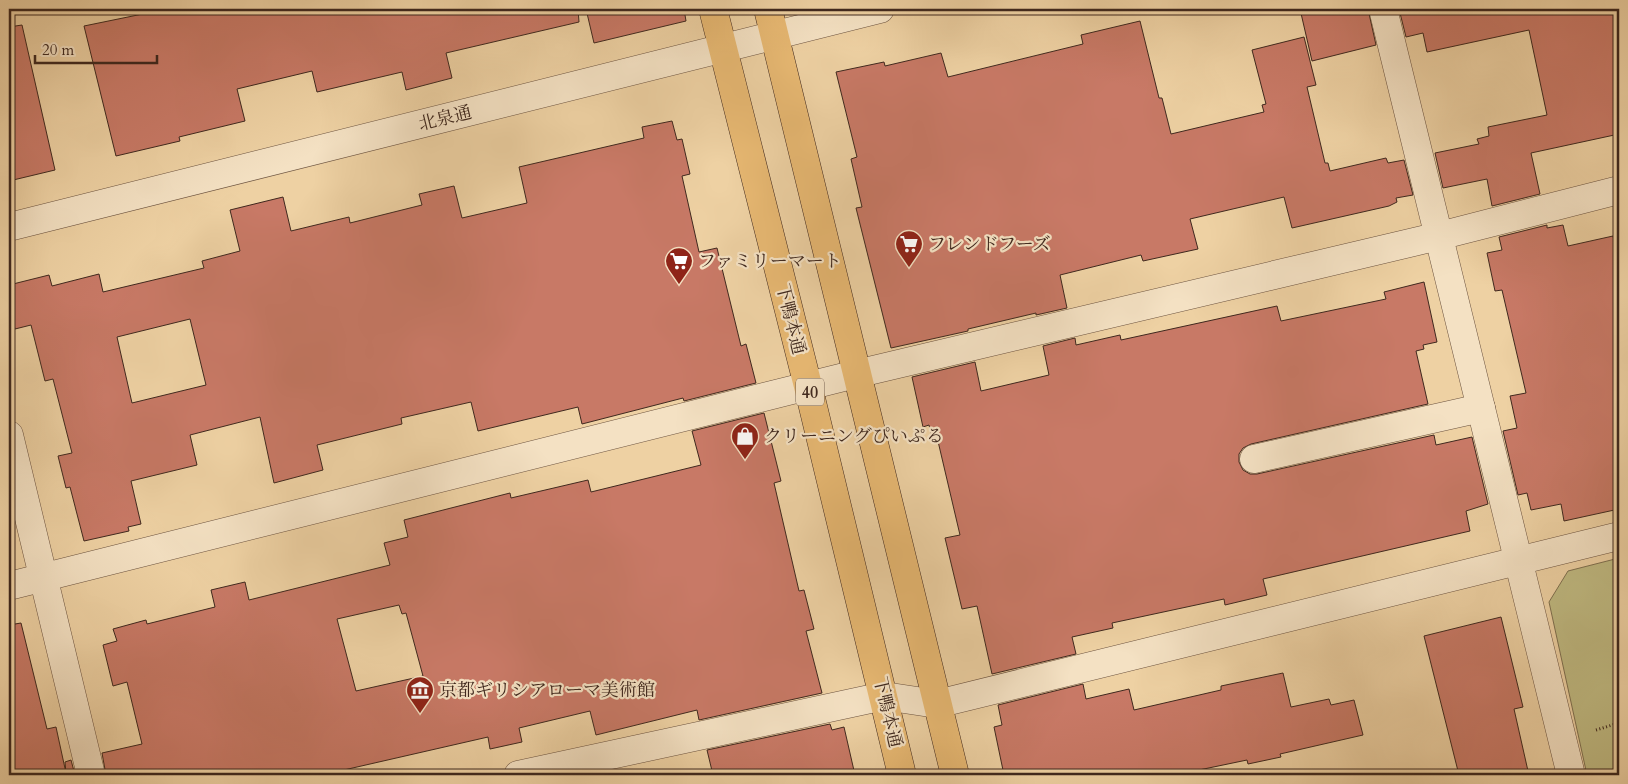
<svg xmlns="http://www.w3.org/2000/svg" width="1628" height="784" font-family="Cardo,'Noto Serif JP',serif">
<rect width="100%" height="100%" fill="#eed1a3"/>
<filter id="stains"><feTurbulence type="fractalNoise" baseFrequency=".004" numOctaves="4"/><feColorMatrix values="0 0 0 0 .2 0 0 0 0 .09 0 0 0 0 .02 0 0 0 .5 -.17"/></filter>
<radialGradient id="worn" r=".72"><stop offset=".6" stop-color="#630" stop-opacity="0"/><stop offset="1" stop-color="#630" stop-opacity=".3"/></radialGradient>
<!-- green -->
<path fill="#bfb981" stroke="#7f7050" d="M 1619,558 L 1619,775 L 1587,775 L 1549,602 L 1568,571 Z"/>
<!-- building -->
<g fill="#c87966" stroke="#3f281e" fill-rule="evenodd">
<path d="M 167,9 L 578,9 L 579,22 L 446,53 L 452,78 L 406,90 L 402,72 L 317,92 L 312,71 L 237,89 L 245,121 L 179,137 L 180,141 L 116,156 L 84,26 Z"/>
<path d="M 586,9 L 684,9 L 686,21 L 594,43 Z"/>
<path d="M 1300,9 L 1368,9 L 1376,45 L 1312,61 Z"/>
<path d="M 1399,9 L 1615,9 L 1619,48 L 1619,134 L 1531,153 L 1540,194 L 1492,206 L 1487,179 L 1443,188 L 1435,153 L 1479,144 L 1477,139 L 1489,136 L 1488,127 L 1547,115 L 1529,30 L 1427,52 L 1423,33 L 1406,37 Z"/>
<path d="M 1140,21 L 1159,98 L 1162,98 L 1171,134 L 1264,112 L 1262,105 L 1266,104 L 1252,50 L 1304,37 L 1316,85 L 1307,87 L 1325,163 L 1328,163 L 1330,171 L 1386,158 L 1388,163 L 1404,160 L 1413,195 L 1396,198 L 1397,202 L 1389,206 L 1292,228 L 1284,197 L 1190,219 L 1198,249 L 1143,261 L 1141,255 L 1060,275 L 1067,308 L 1036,315 L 1036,313 L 968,329 L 968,331 L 891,348 L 856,208 L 862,207 L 851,159 L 857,157 L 836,72 L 884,62 L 885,66 L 941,53 L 948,77 L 1083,44 L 1081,35 Z"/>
<path d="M 22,25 L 55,170 L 9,181 L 9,27 Z"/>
<path d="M 672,121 L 677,140 L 682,139 L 690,174 L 682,176 L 699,252 L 717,248 L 741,346 L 746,344 L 756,383 L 684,401 L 683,398 L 582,424 L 578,407 L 478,431 L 471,402 L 401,418 L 402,424 L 317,445 L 323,470 L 274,483 L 260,417 L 190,435 L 197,465 L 131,481 L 141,524 L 128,527 L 129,531 L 84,541 L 70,487 L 66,488 L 58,456 L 72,453 L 53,379 L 45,381 L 31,325 L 15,329 L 9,305 L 9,285 L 49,275 L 52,286 L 99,274 L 103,292 L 204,268 L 202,261 L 240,251 L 230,210 L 283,197 L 291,231 L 349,217 L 350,223 L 422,205 L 419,194 L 454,186 L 462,218 L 527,203 L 519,167 L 644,138 L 642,127 ZM 190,319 L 206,385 L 132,403 L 117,337 Z"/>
<path d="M 1547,225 L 1547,228 L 1563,225 L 1568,246 L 1613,236 L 1619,264 L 1619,509 L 1564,521 L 1561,504 L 1531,510 L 1527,493 L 1518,495 L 1503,431 L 1517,428 L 1510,396 L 1526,393 L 1502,290 L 1495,291 L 1487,253 L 1502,250 L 1499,237 Z"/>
<path d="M 1424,282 L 1437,342 L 1423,345 L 1424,349 L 1416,351 L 1428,404 L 1251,444 L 1243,448 L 1239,454 L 1239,462 L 1243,470 L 1250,474 L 1257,474 L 1434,435 L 1436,445 L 1472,437 L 1488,504 L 1466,511 L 1470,531 L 1263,579 L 1267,595 L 1225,605 L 1224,599 L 1112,623 L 1113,628 L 1072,637 L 1076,654 L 992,674 L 977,606 L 962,609 L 945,538 L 960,535 L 937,437 L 932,438 L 929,425 L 923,427 L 912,377 L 975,362 L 981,391 L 1049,375 L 1043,346 L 1075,338 L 1076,345 L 1120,335 L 1121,340 L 1277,306 L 1281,321 L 1386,299 L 1384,292 Z"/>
<path d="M 764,413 L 781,481 L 774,483 L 799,591 L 804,590 L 814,629 L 806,631 L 822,693 L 699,720 L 697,710 L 596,735 L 590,711 L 519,728 L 522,742 L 490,749 L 488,737 L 322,775 L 106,775 L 102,753 L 142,744 L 127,682 L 113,686 L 103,645 L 117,641 L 113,629 L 146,620 L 147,624 L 215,607 L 211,590 L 245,582 L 249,600 L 390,565 L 384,543 L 408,537 L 404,520 L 510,493 L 511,498 L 588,480 L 591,492 L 701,465 L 692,431 ZM 399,605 L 402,614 L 406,613 L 423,676 L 356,691 L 337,619 Z"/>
<path d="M 1501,617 L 1523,707 L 1514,709 L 1528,771 L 1511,775 L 1459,775 L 1424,636 Z"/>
<path d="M 21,623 L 47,729 L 56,727 L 66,773 L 65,762 L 71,760 L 75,775 L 9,775 L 9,625 Z"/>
<path d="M 1283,673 L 1291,707 L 1329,699 L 1331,705 L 1354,700 L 1363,735 L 1280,754 L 1281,757 L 1248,764 L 1247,760 L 1175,775 L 1004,775 L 994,727 L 1002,725 L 998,705 L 1083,684 L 1086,699 L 1129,689 L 1134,710 L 1221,690 L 1221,686 Z"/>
<path d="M 830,724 L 832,730 L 844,727 L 855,775 L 713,775 L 707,750 Z"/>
</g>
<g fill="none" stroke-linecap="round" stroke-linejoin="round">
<!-- minor casing -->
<g stroke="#6b523f" stroke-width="29">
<g id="minor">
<path d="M 1383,9 L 1571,775"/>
<path d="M 9,227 L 880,9"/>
<path d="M 9,435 L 91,775"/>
<path d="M 1254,459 L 1481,408"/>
<path d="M 9,586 L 856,374 L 1439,236 L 1619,190"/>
<path d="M 518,775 L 884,696 L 937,704 L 1619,536"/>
</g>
</g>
<!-- major casing -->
<g stroke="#3f281e" stroke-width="29">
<g id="major">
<path d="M 713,9 L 808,386 L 902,775"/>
<path d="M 768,9 L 955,775"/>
</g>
</g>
<!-- path -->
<g stroke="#3f281e" stroke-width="3" stroke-dasharray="1 2.5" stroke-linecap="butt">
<path d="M 1617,574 L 1619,598"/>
<path d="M 1596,730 L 1619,723"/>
</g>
<!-- minor -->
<use href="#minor" stroke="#f4e1c3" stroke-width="28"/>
<!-- major -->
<use href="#major" stroke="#e7b872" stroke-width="28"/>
</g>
<!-- icons -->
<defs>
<g id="supermarket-pin" transform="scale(1.4375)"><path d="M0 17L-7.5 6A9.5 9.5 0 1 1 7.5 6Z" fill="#8f2418" stroke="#f4e1c3"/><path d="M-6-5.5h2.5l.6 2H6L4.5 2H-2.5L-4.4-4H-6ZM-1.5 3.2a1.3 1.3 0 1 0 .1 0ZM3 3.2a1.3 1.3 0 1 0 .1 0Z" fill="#fff"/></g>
<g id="shop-pin" transform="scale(1.4375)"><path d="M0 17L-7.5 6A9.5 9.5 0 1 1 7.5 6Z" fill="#8f2418" stroke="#f4e1c3"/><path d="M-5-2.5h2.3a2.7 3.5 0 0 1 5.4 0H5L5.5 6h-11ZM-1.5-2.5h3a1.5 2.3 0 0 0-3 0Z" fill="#fff"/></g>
<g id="museum-pin" transform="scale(1.4375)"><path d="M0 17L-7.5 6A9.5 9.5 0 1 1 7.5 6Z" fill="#8f2418" stroke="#f4e1c3"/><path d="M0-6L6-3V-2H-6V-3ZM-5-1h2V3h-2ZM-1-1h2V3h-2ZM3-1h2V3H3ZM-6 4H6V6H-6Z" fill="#fff"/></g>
</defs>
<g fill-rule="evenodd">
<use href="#supermarket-pin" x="909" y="244"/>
<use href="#supermarket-pin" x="679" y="261"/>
<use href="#shop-pin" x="745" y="436"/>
<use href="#museum-pin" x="420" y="690"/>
</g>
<g text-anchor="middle" stroke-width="4.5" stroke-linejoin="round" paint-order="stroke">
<!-- shield labels -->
<rect fill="#f4e1c3" stroke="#756050" stroke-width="1" x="796" y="378.5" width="28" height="27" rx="4"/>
<g font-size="16" font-weight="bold" fill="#3f281e">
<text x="810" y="398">40</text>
</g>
<!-- street labels -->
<g font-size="18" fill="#3f281e" stroke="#f4e1c3">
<text transform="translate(445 118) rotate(-14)" y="6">北泉通</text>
<text transform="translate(791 319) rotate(76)" y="6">下鴨本通</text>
<text transform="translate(888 712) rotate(77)" y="6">下鴨本通</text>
</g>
<!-- poi labels -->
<g font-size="18" fill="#3f281e" stroke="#f4e1c3" text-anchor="start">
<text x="928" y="250">フレンドフーズ</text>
<text x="698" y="267">ファミリーマート</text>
<text x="764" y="442">クリーニングぴいぷる</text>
<text x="439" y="696">京都ギリシアローマ美術館</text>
</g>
</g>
<!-- margin -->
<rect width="1628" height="784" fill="none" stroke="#eed1a3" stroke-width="30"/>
<rect x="10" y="10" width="1608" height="764" fill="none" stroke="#3f281e" stroke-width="2.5"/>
<rect x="15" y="15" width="1598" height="754" fill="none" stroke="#3f281e"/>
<!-- scale -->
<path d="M35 55v8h122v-8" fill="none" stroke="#3f281e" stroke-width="2.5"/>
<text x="42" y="55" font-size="15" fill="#3f281e" stroke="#f4e1c3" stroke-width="4" paint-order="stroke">20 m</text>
<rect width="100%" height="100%" filter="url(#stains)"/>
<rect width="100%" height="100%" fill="url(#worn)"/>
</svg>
